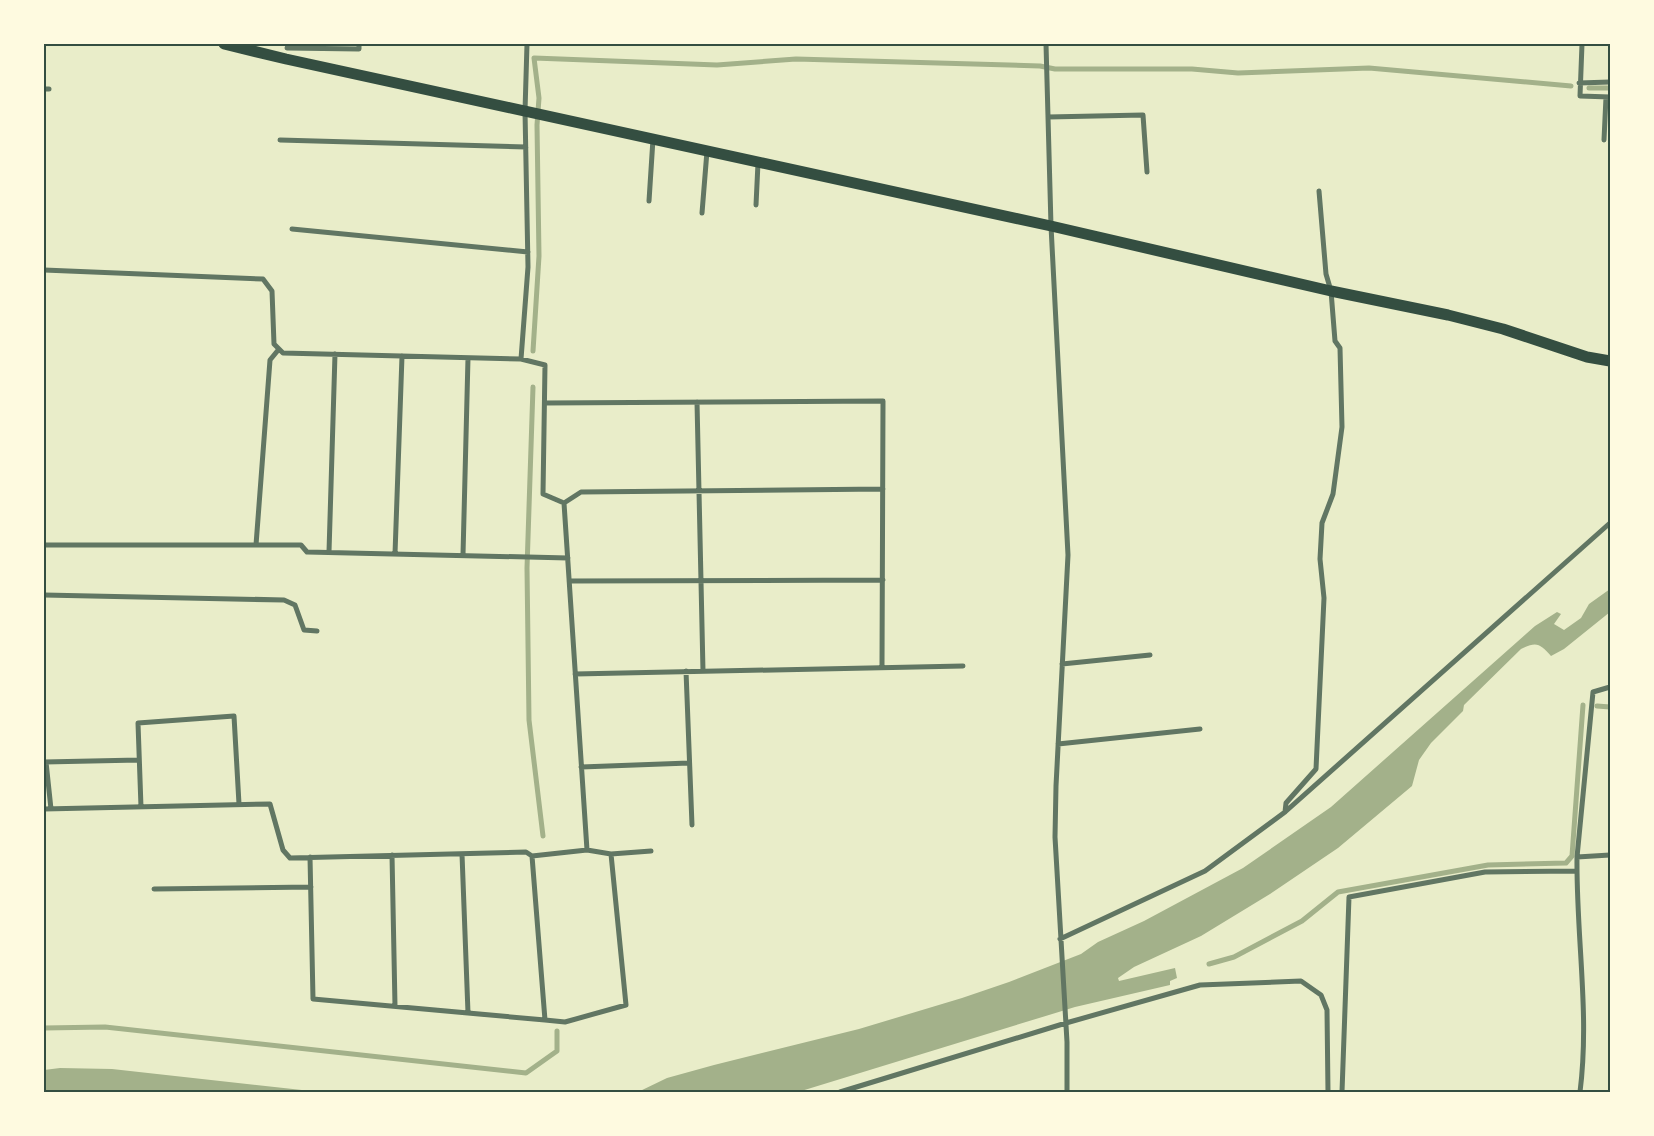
<svg xmlns="http://www.w3.org/2000/svg" width="1654" height="1136" font-family="Lato,sans-serif">
	<style>
		.water { fill: #a3b18a }
		.lines { fill: none; stroke-linecap: round; stroke-linejoin: round }
		.stream { stroke: #a3b18a; stroke-width: 5 }
		.minor { stroke: #617663; stroke-width: 5 }
		.primary { stroke: #344e41; stroke-width: 11 }
		.neatline { fill: none; stroke: #344e41; stroke-width: 2 }
	</style>
	<rect width="100%" height="100%" fill="#e9edc9"/>
	<path class="water" d="M1610,589V612L1564,649L1551,656C1540,644 1537,641 1521,649L1464,705L1463,711L1431,743L1419,760L1412,786L1338,848L1270,894L1201,936L1134,967L1118,978L1119,981L1175,968L1177,978L1170,981V985L1075,1007L798,1092H638L667,1078L714,1065L859,1029L962,998L1009,982L1081,954L1098,942L1144,921L1243,868L1331,807L1535,626L1557,612L1561,614L1554,624L1564,630L1581,618L1589,604Z
		M60,1068L112,1069L320,1092H44V1070Z"/>
	<g class="lines">
		<path class="stream" d="M1589,88H1610
			M533,351L539,256L537,125L539,98L534,58L717,65L796,59L1040,66L1055,69H1192L1238,73L1369,68L1571,86
			M533,387L527,568L529,720L543,836
			M1597,706L1610,707
			M1209,964L1234,957L1302,921L1338,892L1488,865L1566,863L1572,856L1583,705
			M44,1028L105,1027L526,1073L557,1051V1031"/>
		<path class="minor" d="M1046,44L1051,226L1068,555L1056,786L1055,837L1067,1042V1092
			M1582,44L1580,96L1610,97
			M287,48L359,49V44
			M1579,83L1610,82
			M44,89H49
			M1048,117L1143,115L1147,172
			M280,140L526,147
			M1604,140L1606,97
			M649,201L653,139
			M756,205L758,163
			M702,213L707,151
			M292,229L528,252
			M44,270L263,279L272,291L274,344L283,353L521,359L528,267L525,111L527,44
			M697,402L703,671
			M545,403L883,401L882,667
			M564,503L581,492L883,489
			M44,545H301L307,552L568,558
			M256,545L270,360L279,349
			M329,552L335,354
			M395,554L402,356
			M463,555L468,358
			M569,581L883,580
			M44,595L284,600L295,605L304,630L317,631
			M1062,664L1150,655
			M686,671L692,825
			M575,674L963,666
			M1058,744L1200,729
			M44,762L139,760
			M46,762L51,809
			M581,767L689,763
			M141,807L138,723L234,716L239,804
			M44,809L270,804L283,850L290,858L526,852L532,856
			M1285,812L1286,803L1316,769L1324,598L1320,559L1322,523L1333,494L1342,427L1340,348L1335,341L1331,291L1326,274L1319,191
			M587,850L611,854L651,851
			M462,854L468,1013
			M392,855L395,1006
			M310,857L313,999L545,1020L532,856L587,850L564,503L543,494L545,365L521,359
			M1577,857L1593,692L1610,687
			M154,889L311,887
			M1060,939L1205,871L1285,812L1610,523
			M545,1020L565,1022L626,1005L611,854
			M840,1092L1066,1023L1200,985L1301,981L1321,995L1327,1010L1328,1092
			M1342,1092L1349,897L1485,872L1577,871
			M1580,1092C1590,1014 1576,936 1577,857L1610,855"/>
		<path class="primary" d="M224,44L286,59L1051,226L1331,291L1448,315L1503,329L1587,357L1610,361"/>
	</g>
	<rect width="1654" height="1136" fill="none" stroke="#fefae0" stroke-width="90"/>
	<rect x="45" y="45" width="1564" height="1046" class="neatline"/>
</svg>
